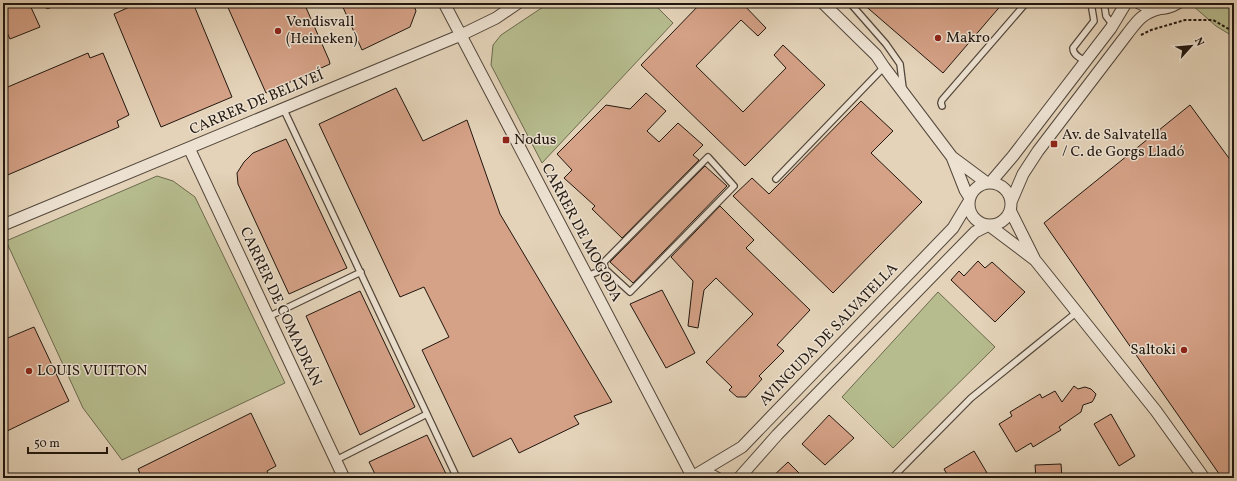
<svg xmlns="http://www.w3.org/2000/svg" width="1237" height="481" font-family="Vollkorn,serif">
	<style>
		.green { fill: #b6bc8e; stroke: #6c6a4e }
		.building { fill: #d5a187; stroke: #21170f }
		.lines { fill: none; stroke-linecap: round; stroke-linejoin: round }
		.service-casing { stroke: #52463a; stroke-width: 8 }
		.minor-casing { stroke: #52463a; stroke-width: 13 }
		.path { stroke: #21170f; stroke-width: 2; stroke-dasharray: 3 2; stroke-linecap: butt }
		.service { stroke: #ede2d2; stroke-width: 5.5 }
		.minor { stroke: #ede2d2; stroke-width: 11 }
		.poi-dot { fill: #8f2418; stroke: #ede2d2; stroke-width: 1.5 }
		.labels { text-anchor: middle; dominant-baseline: central; stroke-width: 3; stroke-linejoin: round; paint-order: stroke }
		.poi-label { font-size: 15px; fill: #21170f; stroke: #ede2d2; text-anchor: start }
		.street-label { font-size: 15px; fill: #21170f; stroke: #ede2d2 }
	</style>
	<rect width="100%" height="100%" fill="#e4d3b9"/>
	<filter id="stains"><feTurbulence type="fractalNoise" baseFrequency=".005" numOctaves="4"/><feColorMatrix values="0 0 0 0 .2 0 0 0 0 .09 0 0 0 0 .02 0 0 0 .5 -.17"/></filter>
	<radialGradient id="worn" r=".72"><stop offset=".6" stop-color="#630" stop-opacity="0"/><stop offset="1" stop-color="#630" stop-opacity=".3"/></radialGradient>
	<path class="green" d="M549,3H653L673,23L542,163L491,65L493,45L501,35Z
		M1198,3H1234V37L1216,26L1192,5Z
		M157,176L173,181L195,197L285,383L122,460L83,408L6,241Z
		M938,292L995,347L893,448L842,397Z"/>
	<path class="building" d="M3,3H29L40,27L10,39L3,24Z
		M138,3H193L232,97L161,127L114,14Z
		M226,3H304L329,60L330,64L266,93Z
		M348,3H413L416,11L410,27L362,50L342,5Z
		M701,3H742L766,28L758,36L741,20L696,66L743,112L786,68L774,55L783,45L825,85L745,166L641,65Z
		M862,3H1003L943,73Z
		M88,53L90,58L103,53L129,115L117,121L119,127L3,177V89Z
		M396,88L423,141L467,120L500,214L612,402L574,416L579,424L519,453L511,438L473,457L422,350L449,337L424,287L400,297L319,124Z
		M646,93L666,111L647,131L659,142L678,123L703,145L693,155L699,160L622,238L592,209L595,206L564,178L572,170L557,154L606,105L630,109Z
		M861,101L893,131L871,153L922,202L833,293L733,196L752,178L769,194Z
		M1190,105L1234,165V478H1222L1044,223Z
		M286,139L347,268L289,294L238,184L237,173L244,162L253,153Z
		M705,166L727,186L633,283L610,262Z
		M720,206L754,240L746,248L810,310L777,345L784,351L759,376L762,379L746,397H737L729,390L732,387L706,362L753,314L716,278L704,290L698,328L688,326L693,281L671,257Z
		M978,261L985,268L992,262L1025,292L995,322L951,280L959,271L964,276Z
		M662,290L695,353L666,368L630,304Z
		M360,291L415,407L360,435L306,316Z
		M34,327L69,401L3,433V340Z
		M1074,386L1078,389L1085,387L1091,389L1096,394L1094,399L1092,402L1083,405L1081,412L1059,427L1061,430L1033,447L1031,443L1016,452L999,424L1012,416L1010,412L1040,394L1042,398L1055,391L1062,402Z
		M251,413L276,466L267,471L270,478H142L138,469Z
		M1111,414L1135,456L1119,466L1094,424Z
		M829,415L854,438L825,465L802,444Z
		M427,435L448,478H377L369,462Z
		M974,451L990,478H949L944,469Z
		M788,462L804,478H771Z
		M1061,464L1062,478H1036L1035,465Z"/>
	<g class="lines">
		<g class="service-casing">
			<path id="service" d="M47,3L48,5L51,3
				M850,3L886,44L900,64L903,88
				M1104,3L1106,16L1113,25
				M1085,61C1080,58 1073,55 1073,48L1094,21L1091,3
				M942,106L941,103L942,100L1026,3
				M283,108L457,478
				M776,179L884,67
				M587,276L605,269L630,292L734,186L708,157L604,262L605,269
				M268,317L361,272
				M336,460L427,414
				M892,478L971,398L1077,312"/>
		</g>
		<g class="minor-casing">
			<path id="minor" d="M444,3L692,476
				M823,3L876,55L884,67L952,157L965,190L970,198
				M1139,3C1153,10 1164,11 1178,3
				M189,148L344,478
				M952,157L987,183
				M969 204a21 21 0 1 1 42 0a21 21 0 1 1-42 0Z
				M990,183L1013,156L1111,28L1126,3
				M1011,202L1023,174L1038,151L1128,33C1138,20 1143,13 1159,9
				M1010,210L1034,258
				M3,225L461,35L496,18L518,3
				M990,226L1035,260L1156,411L1204,478
				M697,474L742,447L953,228L968,203
				M697,474C706,472 710,474 717,478
				M739,478L777,435L975,232L987,226"/>
		</g>
		<path class="path" d="M1141,35L1151,30L1185,20H1213L1234,32"/>
		<use href="#service" class="service"/>
		<use href="#minor" class="minor"/>
	</g>
	<g class="poi-dot">
		<circle cx="278" cy="31" r="4"/>
		<circle cx="938" cy="38" r="4"/>
		<rect x="502" y="136" width="8" height="8" rx="2"/>
		<rect x="1050" y="140" width="8" height="8" rx="2"/>
		<circle cx="1184" cy="350" r="4"/>
		<circle cx="29" cy="371" r="4"/>
	</g>
	<g class="labels">
		<g class="poi-label">
			<text x="286" y="22">Vendisvall<tspan x="286" dy="17">(Heineken)</tspan></text>
			<text x="946" y="38">Makro</text>
			<text x="1062" y="135">Av. de Salvatella<tspan x="1062" dy="17">/ C. de Gorgs Lladó</tspan></text>
			<text x="514" y="140">Nodus</text>
			<text x="1176" y="350" text-anchor="end">Saltoki</text>
			<text x="37" y="371">LOUIS VUITTON</text>
		</g>
		<g class="street-label">
			<text transform="translate(257 103) rotate(-23)">CARRER DE BELLVEÍ</text>
			<text transform="translate(581 233) rotate(62)">CARRER DE MOGODA</text>
			<text transform="translate(280 307) rotate(65)">CARRER DE COMADRÁN</text>
			<text transform="translate(829 335) rotate(-46)">AVINGUDA DE SALVATELLA</text>
		</g>
	</g>
	<rect width="1237" height="481" fill="none" stroke="#e4d3b9" stroke-width="16"/>
	<rect x="4" y="4" width="1229" height="473" fill="none" stroke="#21170f" stroke-width="2"/>
	<rect x="8" y="8" width="1221" height="465" fill="none" stroke="#21170f"/>
	<g transform="translate(1191 46) rotate(63)" stroke="#ede2d2" stroke-width="3" paint-order="stroke">
	<path d="M0-3L7 15L0 10L-7 15Z" fill="#21170f"/>
	<text y="-6" font-size="11" font-weight="bold" text-anchor="middle" fill="#21170f">N</text>
	</g>
	<path d="M28 447v6h79v-6" fill="none" stroke="#21170f" stroke-width="2"/>
	<text x="34" y="447" font-size="12" fill="#21170f" stroke="#ede2d2" stroke-width="3" paint-order="stroke">50 m</text>
	<rect width="100%" height="100%" filter="url(#stains)"/>
	<rect width="100%" height="100%" fill="url(#worn)"/>
</svg>
